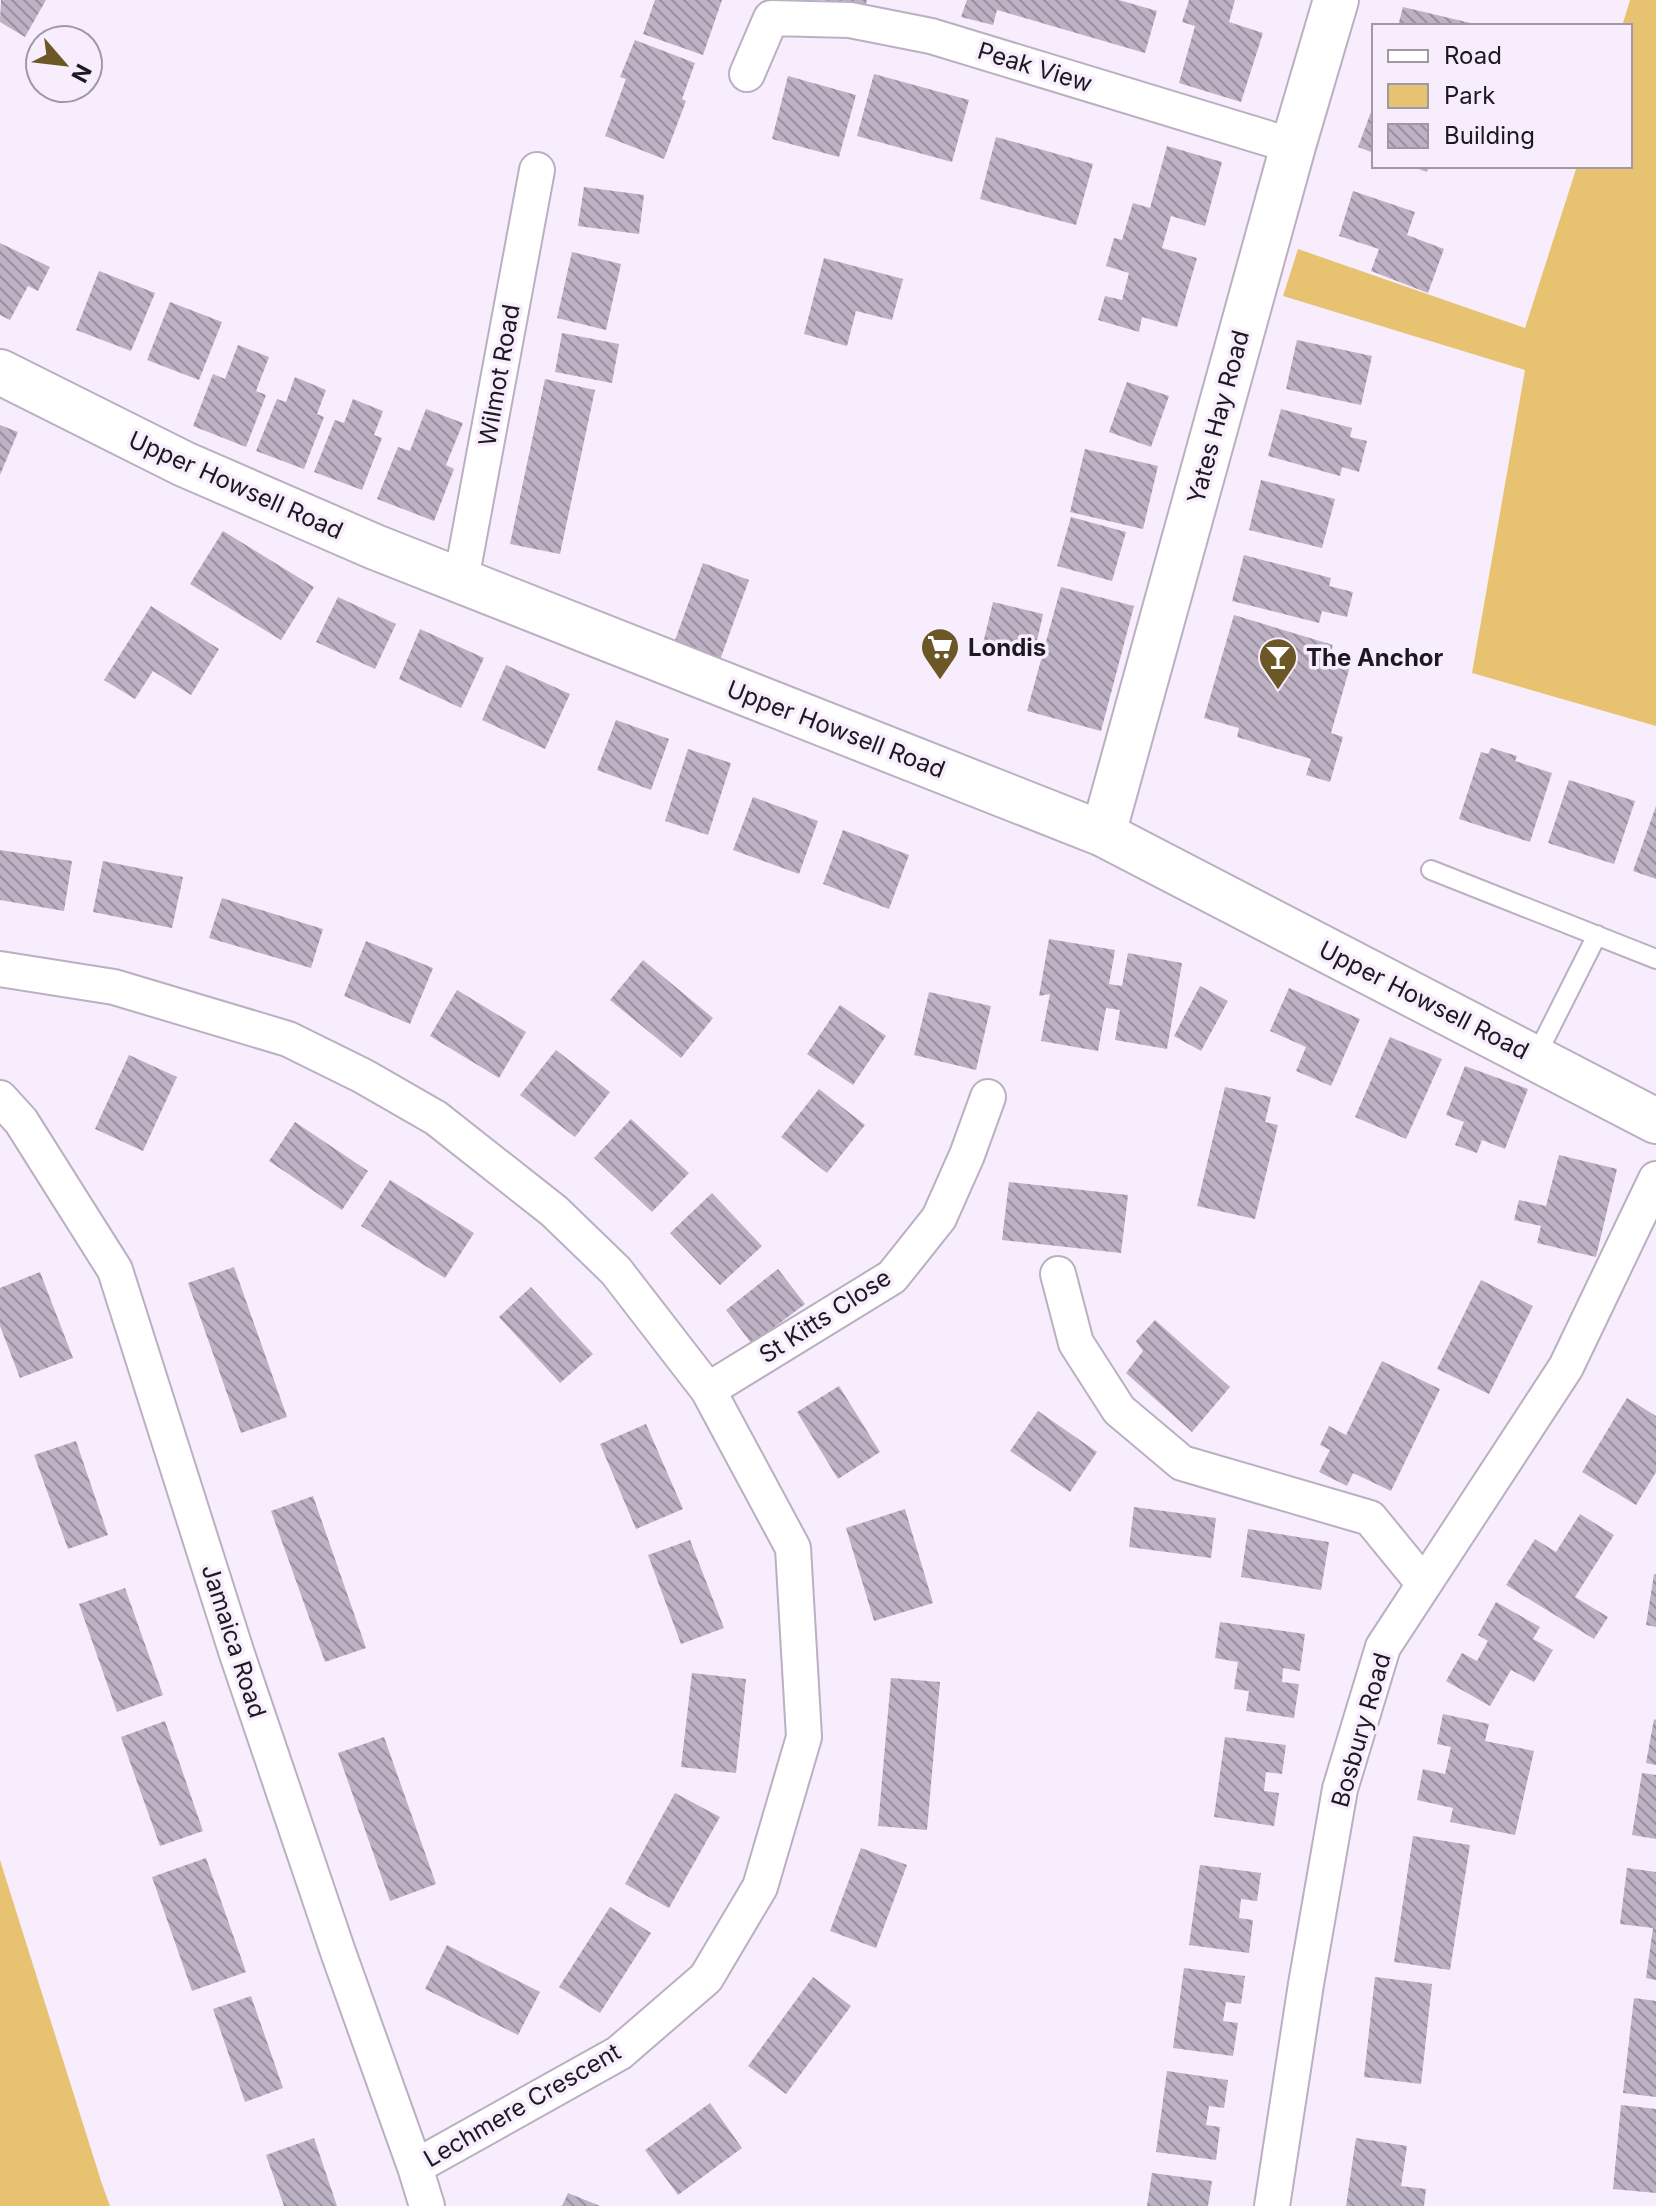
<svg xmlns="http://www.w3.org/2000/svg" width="1656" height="2206" font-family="Inter,sans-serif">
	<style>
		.green { fill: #e7c371 }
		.building { fill: url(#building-back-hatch) }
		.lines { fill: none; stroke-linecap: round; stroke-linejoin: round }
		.lane-casing { stroke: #bbafc2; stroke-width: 22 }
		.street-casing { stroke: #bbafc2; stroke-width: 38 }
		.secondary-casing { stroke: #bbafc2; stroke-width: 48 }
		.lane { stroke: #fff; stroke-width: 18 }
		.street { stroke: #fff; stroke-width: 34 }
		.secondary { stroke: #fff; stroke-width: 44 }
		.labels { text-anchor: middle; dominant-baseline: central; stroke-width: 7; stroke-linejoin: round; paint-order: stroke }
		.street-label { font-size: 24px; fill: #1d1920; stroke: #f7edfd }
		.poi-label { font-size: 24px; font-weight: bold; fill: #1d1920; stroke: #f7edfd; text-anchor: start }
	</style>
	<defs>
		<pattern id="building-back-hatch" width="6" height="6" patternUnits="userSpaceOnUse" patternTransform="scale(2)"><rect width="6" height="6" fill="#bdb1c4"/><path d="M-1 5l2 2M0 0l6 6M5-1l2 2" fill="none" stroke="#998f9f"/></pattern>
	</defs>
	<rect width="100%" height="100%" fill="#f7edfd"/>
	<path class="green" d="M1630,0H1656V726L1472,673L1525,370L1283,296L1298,249L1525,328L1577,166H1630V26H1622Z
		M0,1860L102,2184L110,2206H0Z"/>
	<path class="building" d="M1,0H46L25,37L0,22Z
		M655,0H722L703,55L643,34Z
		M825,0H867L864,11L824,3Z
		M967,0H1119L1157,11L1145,53L997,10L993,25L961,17Z
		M1189,0H1235L1229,22L1263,33L1241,102L1179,83L1195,26L1182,22Z
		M1403,7L1479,25V26H1398Z
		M635,40L695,63L682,99L686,101L664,159L605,136L626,79L620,77Z
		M874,74L969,100L952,162L857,136Z
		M788,76L856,95L839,157L772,139Z
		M1374,104V153L1358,147Z
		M996,137L1093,164L1076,225L980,199Z
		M1167,146L1222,162L1205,226L1171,216L1162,248L1197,258L1177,327L1142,317L1139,332L1098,320L1105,296L1122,300L1129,273L1106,266L1114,238L1122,240L1133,203L1150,208Z
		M1410,166H1429L1427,172Z
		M584,187L644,195L639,234L578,226Z
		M1353,191L1415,212L1407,235L1444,249L1428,293L1371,271L1379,249L1339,236Z
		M0,243L50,267L38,291L28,286L10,320L0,315Z
		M572,252L621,264L606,330L557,318Z
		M824,258L903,279L892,320L856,311L847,346L804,334Z
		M99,271L155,293L131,351L76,330Z
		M170,302L222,322L199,380L147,360Z
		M562,333L619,344L612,383L555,372Z
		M1297,340L1372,356L1361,405L1286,389Z
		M238,345L269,357L256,391L266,395L246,447L193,426L213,374L225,379Z
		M295,377L326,390L317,414L324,417L304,469L256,451L277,399L286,402Z
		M545,379L595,390L560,554L510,544Z
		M1127,382L1169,396L1151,447L1109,432Z
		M353,399L383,411L374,435L382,438L362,490L314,472L335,420L344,423Z
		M426,409L463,423L446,465L454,469L434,521L377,499L398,447L410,451Z
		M1281,409L1352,428L1350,437L1367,441L1359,472L1342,467L1340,476L1268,456Z
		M0,425L18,432L0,475Z
		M1085,449L1158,466L1143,529L1070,512Z
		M1261,480L1335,499L1322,548L1249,530Z
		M1071,517L1126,532L1112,581L1057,566Z
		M223,531L314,587L281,640L190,584Z
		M1244,555L1331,578L1329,586L1353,592L1347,617L1322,611L1319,623L1232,601Z
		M703,563L749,580L720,660L674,643Z
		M1061,587L1134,606L1101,731L1027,711Z
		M338,597L396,624L375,669L316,642Z
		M993,602L1043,614L1033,659L982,648Z
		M151,606L219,649L191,695L153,671L135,699L104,680Z
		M1234,615L1333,645L1329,657L1351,663L1331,733L1343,737L1330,782L1306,775L1311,759L1237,737L1239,728L1204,718Z
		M420,629L484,658L461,708L399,679Z
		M506,665L570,694L545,749L482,720Z
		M616,720L669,739L651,790L597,770Z
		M1491,748L1517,756L1515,761L1552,773L1530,842L1459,819L1481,752L1488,754Z
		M688,749L731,763L708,835L665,821Z
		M1569,780L1635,801L1614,864L1548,843Z
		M753,797L818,821L799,874L733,850Z
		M1656,806V879L1633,871Z
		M843,830L909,855L889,909L823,884Z
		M0,850L72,861L64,911L0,900Z
		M103,861L183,877L172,928L93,912Z
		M222,898L323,929L311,968L209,938Z
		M1049,939L1115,950L1109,984L1122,986L1128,953L1182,963L1167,1049L1115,1040L1120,1010L1106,1008L1098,1051L1041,1041L1050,994L1039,996Z
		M366,941L433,968L410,1024L344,996Z
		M643,960L713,1018L681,1058L610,1000Z
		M1200,986L1228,1001L1201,1051L1174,1036Z
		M1289,988L1360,1019L1331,1086L1296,1071L1306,1047L1270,1031Z
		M457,990L526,1032L499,1078L430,1036Z
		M929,992L991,1006L976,1070L914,1055Z
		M840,1005L886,1036L853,1085L807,1054Z
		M1390,1037L1442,1059L1406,1139L1355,1117Z
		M556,1050L610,1092L575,1137L520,1095Z
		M129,1055L177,1077L143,1151L95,1129Z
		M1465,1066L1528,1089L1505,1149L1482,1140L1477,1153L1455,1145L1464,1122L1446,1115Z
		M1225,1087L1271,1097L1265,1122L1278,1125L1255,1219L1197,1206Z
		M819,1089L865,1125L827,1173L781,1137Z
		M631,1119L689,1173L652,1212L594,1158Z
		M295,1122L368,1171L342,1210L269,1161Z
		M1559,1155L1617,1169L1596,1257L1537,1243L1541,1226L1514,1220L1519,1200L1546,1206Z
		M390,1180L474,1233L445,1278L361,1226Z
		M1009,1182L1128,1195L1121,1253L1002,1240Z
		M712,1193L762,1246L720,1285L670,1233Z
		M234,1267L287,1417L241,1433L188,1283Z
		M778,1269L805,1304L752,1344L726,1310Z
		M40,1272L73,1358L20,1378L0,1326V1288Z
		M1481,1280L1533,1306L1489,1394L1437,1369Z
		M531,1287L593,1354L560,1383L499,1317Z
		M1155,1320L1230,1387L1192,1432L1126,1373L1143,1351L1136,1341Z
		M1382,1361L1440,1389L1391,1491L1353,1473L1347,1486L1319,1472L1330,1450L1320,1445L1329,1426L1346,1435Z
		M839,1386L880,1452L838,1479L797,1412Z
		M1627,1398L1656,1416V1472L1636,1505L1582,1472Z
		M1038,1411L1097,1452L1070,1492L1010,1451Z
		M646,1424L683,1509L636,1529L600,1444Z
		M76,1441L108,1535L68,1549L34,1455Z
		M313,1496L366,1648L325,1662L271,1511Z
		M1134,1507L1216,1518L1211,1558L1129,1547Z
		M905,1509L933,1603L874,1621L846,1528Z
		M1580,1514L1614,1535L1575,1597L1608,1617L1594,1639L1506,1585L1535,1539L1556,1552Z
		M1248,1529L1329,1542L1321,1590L1241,1577Z
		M690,1540L724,1628L681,1644L648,1555Z
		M1654,1574H1656V1627L1646,1625Z
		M125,1588L163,1695L117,1712L79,1604Z
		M1496,1602L1540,1627L1533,1639L1553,1650L1534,1682L1511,1670L1490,1706L1446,1681L1462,1653L1477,1661L1488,1641L1478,1635Z
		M1220,1622L1305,1634L1300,1671L1283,1668L1282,1682L1299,1684L1294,1718L1246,1711L1249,1691L1234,1689L1238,1662L1215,1658Z
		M692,1673L746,1679L736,1773L681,1767Z
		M891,1678L940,1682L927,1830L878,1826Z
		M1443,1714L1489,1724L1485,1741L1534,1751L1515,1835L1450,1822L1453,1808L1417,1800L1423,1769L1445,1774L1451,1747L1437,1744Z
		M1654,1719L1656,1720V1765L1646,1763Z
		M165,1721L203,1831L160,1846L121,1737Z
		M384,1737L436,1884L390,1901L338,1753Z
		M1225,1737L1286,1745L1282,1774L1266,1772L1264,1791L1279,1793L1274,1826L1214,1817Z
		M1642,1773L1656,1775V1839L1632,1835Z
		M675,1793L720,1817L669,1908L625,1884Z
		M1413,1836L1470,1845L1450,1970L1394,1962Z
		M861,1848L907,1865L876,1948L830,1931Z
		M206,1858L246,1972L192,1991L152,1877Z
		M1200,1865L1261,1873L1257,1901L1241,1899L1239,1918L1253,1920L1249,1953L1189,1945Z
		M1627,1868L1656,1872V1980L1646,1978L1653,1928L1620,1924Z
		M610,1907L651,1933L600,2013L559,1987Z
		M447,1945L540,1992L518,2035L425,1989Z
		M1184,1968L1245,1976L1241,2004L1226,2002L1223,2021L1238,2023L1233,2056L1173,2048Z
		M813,1977L851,2006L786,2094L748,2066Z
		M1375,1977L1432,1984L1421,2084L1364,2077Z
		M251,1996L283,2088L245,2102L213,2009Z
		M1634,1998L1656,2001V2097L1623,2093Z
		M1167,2071L1228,2080L1224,2108L1209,2106L1206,2125L1220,2127L1216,2160L1156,2152Z
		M710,2103L742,2148L678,2195L645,2150Z
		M1621,2105L1656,2109V2193L1613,2189Z
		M314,2138L337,2206H284L266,2155Z
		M1356,2138L1407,2146L1401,2186L1426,2189L1424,2206H1346Z
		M1152,2173L1212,2181L1208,2206H1147Z
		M568,2193L600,2206H562Z"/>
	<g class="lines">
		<g class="lane-casing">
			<path id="lane" d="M1431,870L1656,959
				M1535,1058L1597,935"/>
		</g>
		<g class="street-casing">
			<path id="street" d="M747,74L771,18L850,20L931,36L1293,146
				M461,580L537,170
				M0,969L114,987L288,1039L363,1076L436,1118L554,1211L616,1271L708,1390L793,1548L804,1737L760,1887L706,1978L619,2053L415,2167
				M0,1098L21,1121L115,1270L237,1654L338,1952L415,2167L427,2206
				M1058,1274L1076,1343L1119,1410L1182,1463L1370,1518L1424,1584
				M708,1390L892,1277L939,1218L967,1155L988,1097
				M1272,2206L1306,1984L1340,1789L1383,1647L1566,1367L1656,1179"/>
		</g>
		<g class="secondary-casing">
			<path id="secondary" d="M0,372L184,464L375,547L1103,834L1656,1121
				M1103,834L1293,146L1336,0"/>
		</g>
		<use href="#lane" class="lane"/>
		<use href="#street" class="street"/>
		<use href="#secondary" class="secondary"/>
	</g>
	<defs>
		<g id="supermarket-pin" transform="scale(2)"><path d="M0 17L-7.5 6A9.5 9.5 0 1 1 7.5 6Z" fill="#6c5827" stroke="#f7edfd"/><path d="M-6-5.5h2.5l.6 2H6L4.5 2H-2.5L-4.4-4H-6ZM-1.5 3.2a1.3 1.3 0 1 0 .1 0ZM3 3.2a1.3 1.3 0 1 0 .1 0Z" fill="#fff"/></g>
		<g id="bar-pin" transform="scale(2)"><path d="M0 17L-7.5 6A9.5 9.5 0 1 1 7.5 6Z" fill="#6c5827" stroke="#f7edfd"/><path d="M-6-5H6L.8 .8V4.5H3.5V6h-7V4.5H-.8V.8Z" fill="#fff"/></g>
	</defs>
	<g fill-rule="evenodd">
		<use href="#supermarket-pin" x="940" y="647"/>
		<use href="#bar-pin" x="1278" y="657"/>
	</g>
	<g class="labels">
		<g class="street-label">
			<text transform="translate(1035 67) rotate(17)">Peak View</text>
			<text transform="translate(499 375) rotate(-80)">Wilmot Road</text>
			<text transform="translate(1218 417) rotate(-75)">Yates Hay Road</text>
			<text transform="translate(236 485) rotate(24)">Upper Howsell Road</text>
			<text transform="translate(836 729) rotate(21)">Upper Howsell Road</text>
			<text transform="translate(1424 1000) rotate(27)">Upper Howsell Road</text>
			<text transform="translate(825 1316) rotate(-33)">St Kitts Close</text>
			<text transform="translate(234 1641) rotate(72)">Jamaica Road</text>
			<text transform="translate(1361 1730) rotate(-74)">Bosbury Road</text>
			<text transform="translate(522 2105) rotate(-30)">Lechmere Crescent</text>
		</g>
		<g class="poi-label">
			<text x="968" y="647">Londis</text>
			<text x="1306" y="657">The Anchor</text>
		</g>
	</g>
	<rect x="1372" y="24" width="260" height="144" fill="#f7edfd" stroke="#a098a5" stroke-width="2"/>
	<rect x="1388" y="50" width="40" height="12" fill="#ffffff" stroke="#a098a5" stroke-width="2"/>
	<text x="1444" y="64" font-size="24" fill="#1d1920">Road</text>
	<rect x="1388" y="84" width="40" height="24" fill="#e7c371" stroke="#a098a5" stroke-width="2"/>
	<text x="1444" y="104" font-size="24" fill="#1d1920">Park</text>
	<rect x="1388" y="124" width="40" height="24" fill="url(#building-back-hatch)" stroke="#a098a5" stroke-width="2"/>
	<text x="1444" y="144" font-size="24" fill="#1d1920">Building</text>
	<g transform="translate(64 64) rotate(118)"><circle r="38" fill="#f7edfd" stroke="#a098a5" stroke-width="2"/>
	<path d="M0-6L14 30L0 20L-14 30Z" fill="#6c5827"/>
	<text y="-12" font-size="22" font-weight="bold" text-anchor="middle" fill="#1d1920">N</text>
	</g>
</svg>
